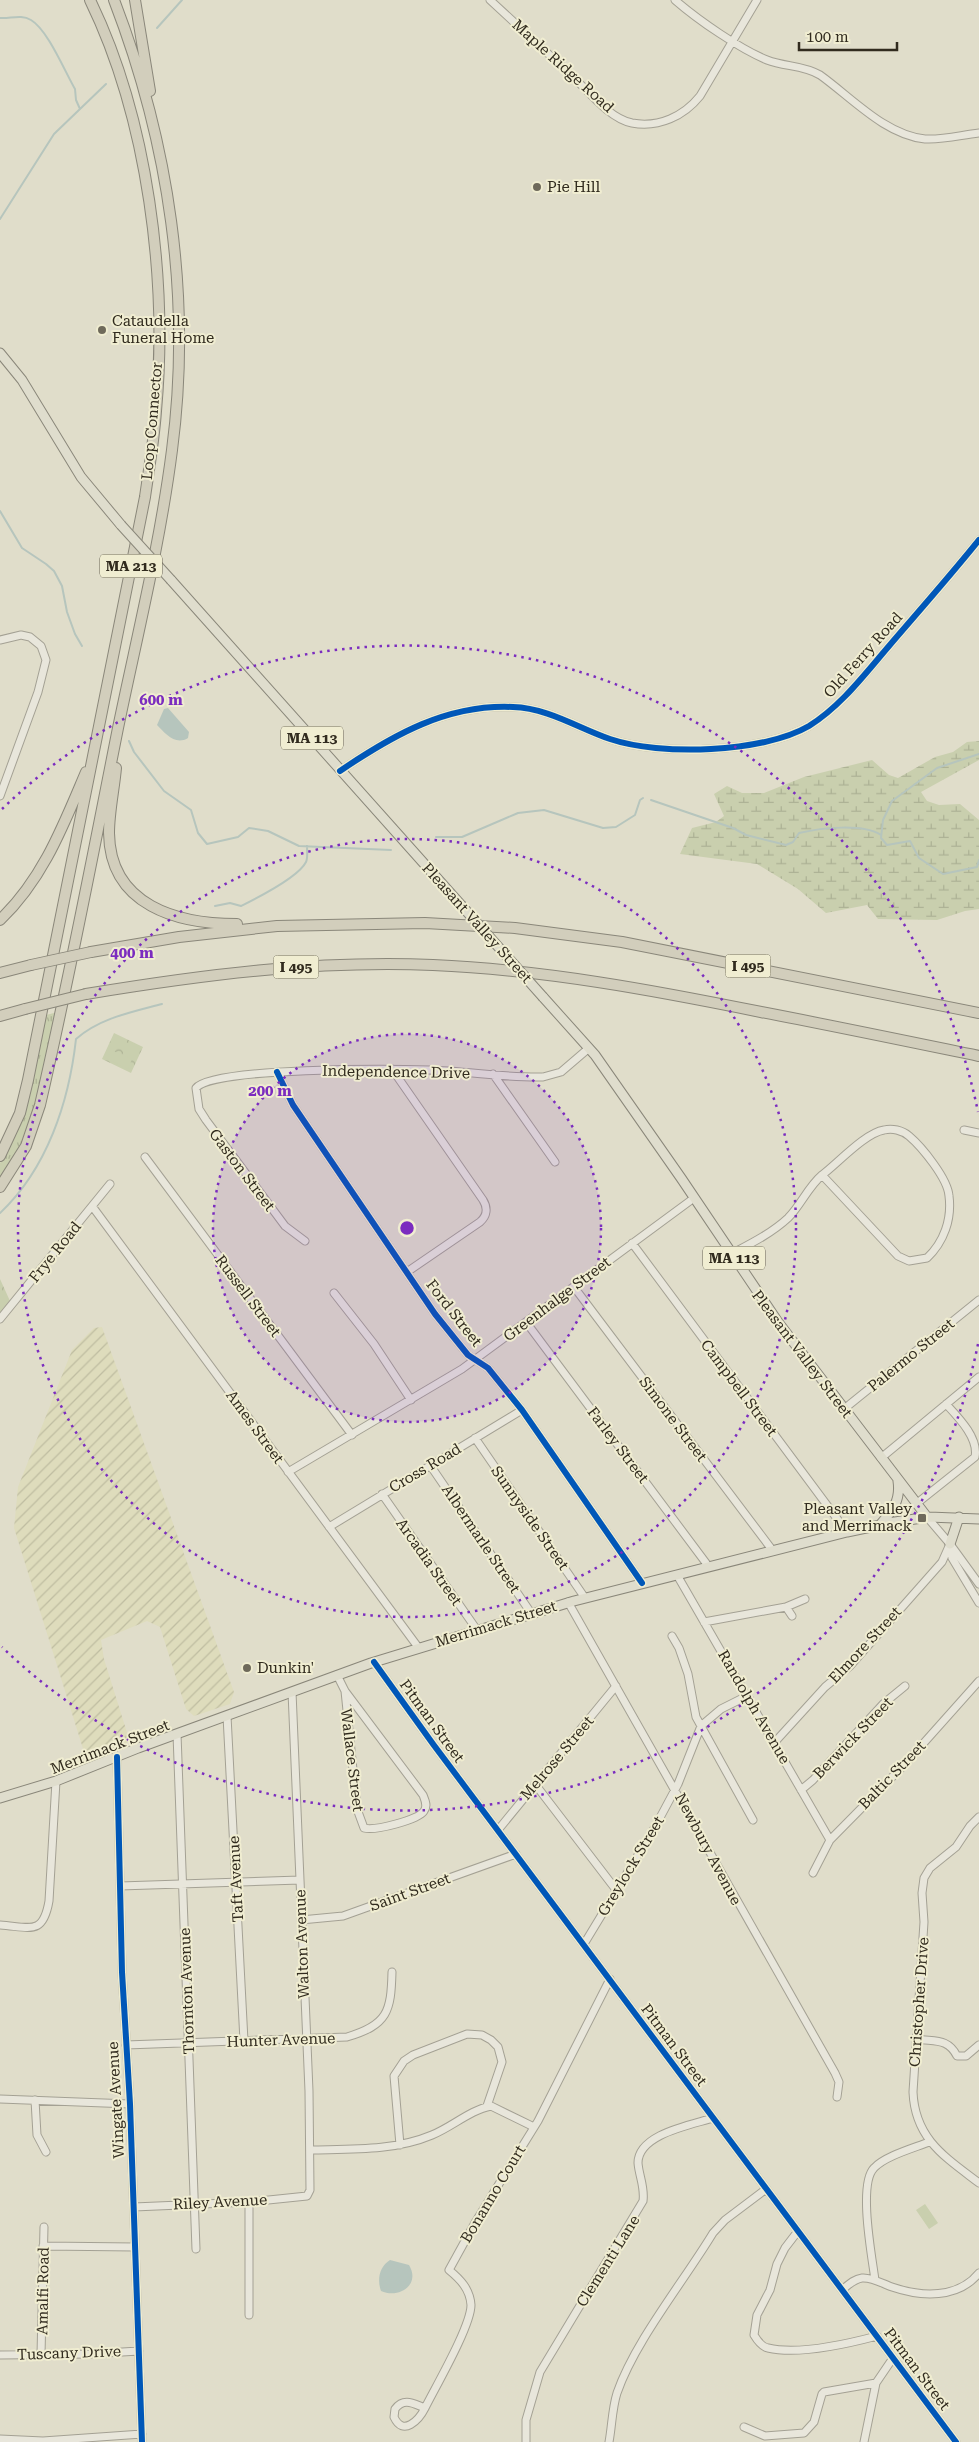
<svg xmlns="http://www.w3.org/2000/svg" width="979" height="2442" font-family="'Roboto Serif',serif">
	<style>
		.farmland { fill: url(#farmland-furrows) }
		.grass { fill: url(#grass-tufts) }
		.forest { fill: url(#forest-crowns) }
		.wetland { fill: url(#wetland-marsh) }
		.garden { fill: #c9cfae }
		.water { fill: #b6c5bd }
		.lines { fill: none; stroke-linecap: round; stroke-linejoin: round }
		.stream { stroke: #b6c5bd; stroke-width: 2 }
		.minor-casing { stroke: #a4a194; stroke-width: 9 }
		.major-casing { stroke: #8a877a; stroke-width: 11 }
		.highway-casing { stroke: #8a877a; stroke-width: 12 }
		.minor { stroke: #e8e6db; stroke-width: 7 }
		.major { stroke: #dfddcd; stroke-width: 9 }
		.highway { stroke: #d2cebc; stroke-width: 10 }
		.major-bridge-casing { stroke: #8a877a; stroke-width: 11; stroke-linecap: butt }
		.highway-bridge-casing { stroke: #8a877a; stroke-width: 12; stroke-linecap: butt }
		.major-bridge { stroke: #dfddcd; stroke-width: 9 }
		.highway-bridge { stroke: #d2cebc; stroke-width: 10 }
		.cycleway-casing { stroke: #f0edd1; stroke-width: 9 }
		.cycleway { stroke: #0057b8; stroke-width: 6 }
		.ring { fill: none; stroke: #7b2cbf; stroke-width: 2.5; stroke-dasharray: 2.5 5 }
		.poi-dot { fill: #6e695a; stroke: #f0edd1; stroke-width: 2 }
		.labels { text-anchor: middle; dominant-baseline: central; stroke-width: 4; stroke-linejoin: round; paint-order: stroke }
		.shield { fill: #f0edd1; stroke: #6a6554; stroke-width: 1 }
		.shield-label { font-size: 14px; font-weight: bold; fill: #312b1e }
		.street-label { font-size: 15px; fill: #312b1e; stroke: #f0edd1 }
		.poi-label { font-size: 15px; fill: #312b1e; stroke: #f0edd1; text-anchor: start }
		.centre { fill: #7b2cbf; stroke: #f0edd1; stroke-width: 2.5 }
		.ring-label { font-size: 15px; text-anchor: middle; font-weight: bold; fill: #7b2cbf; stroke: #f0edd1; stroke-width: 4; stroke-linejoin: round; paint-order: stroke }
	</style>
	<defs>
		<pattern id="farmland-furrows" width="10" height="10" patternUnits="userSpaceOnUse" patternTransform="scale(1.25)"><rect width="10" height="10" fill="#dedcbc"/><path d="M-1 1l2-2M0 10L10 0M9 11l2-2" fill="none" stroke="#bfbda1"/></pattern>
		<pattern id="grass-tufts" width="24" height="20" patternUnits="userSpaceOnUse" patternTransform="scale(1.25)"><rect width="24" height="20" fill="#c9cfae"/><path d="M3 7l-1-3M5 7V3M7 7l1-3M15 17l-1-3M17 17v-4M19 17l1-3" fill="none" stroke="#adb295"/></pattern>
		<pattern id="forest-crowns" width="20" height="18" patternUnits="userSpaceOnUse" patternTransform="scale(1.25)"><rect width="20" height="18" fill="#c9cfae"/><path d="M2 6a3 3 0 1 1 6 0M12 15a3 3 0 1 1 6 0" fill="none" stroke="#adb295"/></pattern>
		<pattern id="wetland-marsh" width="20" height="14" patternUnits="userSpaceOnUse" patternTransform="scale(1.25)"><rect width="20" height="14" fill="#c9cfae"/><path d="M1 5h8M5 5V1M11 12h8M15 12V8" fill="none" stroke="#adb295"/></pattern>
	</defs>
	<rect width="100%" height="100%" fill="#e0ddca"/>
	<path class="farmland" d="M102,1327L234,1692L230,1704L194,1716L186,1709L160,1627L147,1621L101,1640L104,1659L129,1739L125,1746L85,1755L14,1528L18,1487L72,1350L94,1328Z"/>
	<path class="grass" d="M58,1012L27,1140L0,1183V1163L12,1143L30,1096L46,1015Z"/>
	<path class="forest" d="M114,1033L143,1047L131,1073L102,1059Z
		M0,1279L10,1301L0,1315Z"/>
	<path class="wetland" d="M979,741V760L921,792L927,801L939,805L960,804L979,820V909L965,911L937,920L878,919L867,905L826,913L798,889L757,864L680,854L692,828L716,822L724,816L714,794L727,786L742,793H764L804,777L872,760L889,775L898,778L935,757L953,752L967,742Z"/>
	<path class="garden" d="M111,1050L132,1059L128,1069L107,1059Z
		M925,2204L938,2223L929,2229L916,2210Z"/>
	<path class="water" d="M168,708L189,732L188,738C175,746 165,733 157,725L164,709Z
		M390,2260L409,2265C421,2285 399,2299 381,2291C377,2280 379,2267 390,2260Z"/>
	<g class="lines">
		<path class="stream" d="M0,18C10,19 21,14 31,20C48,30 65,72 75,89L76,100L80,109
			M157,28L182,0
			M0,219L54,134L106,84
			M0,511L22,548L46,564L54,571L62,586L67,612L75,634L82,646
			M129,741L134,752L164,791L191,810L198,833L207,844L238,837L249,828L268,831L299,846L391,850
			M979,754L937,768L892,801L883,820L881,838L887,845L910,841L919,858L943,874L977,867L979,860
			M651,800L733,828L746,835L786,845L793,842L799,833C821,828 862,823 881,835
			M436,837H462L518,813L544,810L603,828L616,827L635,815L640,800L643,798
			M215,906L230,903L241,906C257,898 298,878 306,862C308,858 307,851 307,846
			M0,1213C47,1169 69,1102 76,1039C100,1018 132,1012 162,1004"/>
		<g class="minor-casing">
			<path id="minor" d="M490,0C516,24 543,49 569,73C587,89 608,118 632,123C659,128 684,116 700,96L757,0
				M675,0C698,20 740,49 767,60C785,67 803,65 820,75C851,97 885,135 925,139C944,140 961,135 979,133
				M0,640L21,635L30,637L41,646L46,660L38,692L0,796
				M340,771C393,735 447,704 513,707C548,708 578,728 610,739C660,756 763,753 809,726C841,706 864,675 889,646C919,611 950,576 979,540
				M392,1069L483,1200C488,1208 487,1216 480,1222L407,1272
				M277,1072L293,1105L435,1314L468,1355L488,1368L522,1410L642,1583
				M493,1074L555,1162
				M964,1130L979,1133
				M145,1157L352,1435
				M92,1206L418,1647
				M305,1241L285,1226L206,1120L199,1109L196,1088C212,1067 395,1069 429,1070C467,1071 505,1078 543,1077L561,1072L589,1048
				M632,1243L847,1532
				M731,1254C750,1244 772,1233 788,1218C801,1205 808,1187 822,1175L898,1256L909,1261L927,1258C944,1242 952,1219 949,1196C948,1179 922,1147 909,1136C902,1130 892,1128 884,1130C865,1133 838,1163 822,1175
				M574,1287L773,1551
				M334,1293L374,1344L411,1400
				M0,1319L110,1184
				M526,1322L709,1567
				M844,1409L979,1300
				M475,1438L585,1598
				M881,1458L979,1377
				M430,1465L531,1613
				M288,1472L462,1369L694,1198
				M382,1494L477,1630
				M916,1504L975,1457C979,1438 958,1417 946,1404
				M927,1517L950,1544L979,1584
				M329,1527L522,1410
				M950,1547L952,1558L979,1603
				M677,1575L830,1840
				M568,1602L835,2073L839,2082L837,2097
				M786,1607L792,1616
				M704,1622L786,1607L805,1599
				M672,1636L679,1648L688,1674L696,1717L753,1820
				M374,1662L433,1744L956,2442
				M337,1675L345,1691L423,1795C425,1800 428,1806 424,1811C418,1820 375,1831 364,1828L357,1809L345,1691
				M227,1716L244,2041
				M177,1734L196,2249
				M774,1743L825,1687L850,1666L942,1562L950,1544
				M117,1757L122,1972L130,2104L142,2442
				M535,1784L617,1891
				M801,1790L813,1780L883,1704L905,1686
				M979,1817L970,1826L956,1847L930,1868L924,1878L922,1893L924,1922L913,2092C915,2139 945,2157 979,2183
				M498,1830L616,1686
				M813,1873L830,1840L905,1764L979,1681
				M120,1886L300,1880
				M301,1920L343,1916L516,1854
				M0,1925C30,1927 43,1936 49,1901L56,1781
				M584,1944L655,1827L678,1784L701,1726L721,1709L747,1696
				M917,2039C935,2042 948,2038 957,2056H966L979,2045
				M126,2045L347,2037C388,2025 391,2011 392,1972
				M0,2099L130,2104
				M35,2100L37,2135L46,2152
				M400,2145L394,2076L404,2061L413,2055L467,2034L482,2035L491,2040L498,2047L502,2062L487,2106
				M311,2150C352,2149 394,2151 432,2135C452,2127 470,2110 491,2106L534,2127
				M249,2202V2315
				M134,2207L249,2202L307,2196L310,2190L309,2091L292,1692
				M798,2231L785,2248L777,2264L770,2290L757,2315L754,2335C757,2340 762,2347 768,2348C798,2355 847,2344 877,2336
				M43,2246L135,2247
				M875,2280C872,2257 858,2184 874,2168C885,2156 914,2148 929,2142
				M842,2290C848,2285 854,2279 862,2278C872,2277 883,2284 892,2287C921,2297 958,2299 979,2273
				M0,2355L89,2354L139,2351
				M41,2355L44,2227
				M425,2408C414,2404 404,2397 395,2409L394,2417C403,2437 419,2420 425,2408C436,2386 471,2326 471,2305C470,2289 460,2279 449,2270L476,2221L538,2121L610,1979
				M744,2427L765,2436L804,2433L814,2422L822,2394L824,2392L876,2383
				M0,2439L43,2441L142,2434
				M526,2442V2420L540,2372L643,2201C645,2187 639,2176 638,2163C638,2134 691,2125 713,2118
				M609,2442C612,2426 612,2409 617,2393C635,2341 684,2281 713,2233L725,2220L766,2189
				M864,2442L876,2383L893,2358"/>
		</g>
		<g class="major-casing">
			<path id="major" d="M0,353L22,380L81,477L121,525
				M171,580L461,905
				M543,997L595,1055L681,1178L778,1322L927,1517
				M880,1525C892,1511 901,1501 898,1481
				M950,1544L959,1517
				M0,1798L56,1781L138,1748L371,1663L574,1601L847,1532L895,1522L929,1517L979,1519"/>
		</g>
		<g class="highway-casing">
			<path id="highway" d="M135,0L150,91
				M116,768C114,790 109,812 109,833C110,906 178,924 237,924
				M0,920C43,879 63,826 86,772
				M91,952L179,937L277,926L425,923L515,928L622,942L979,1013
				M0,973L31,965
				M86,994C201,975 316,960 433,965C545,970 652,990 761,1012C834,1026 906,1041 979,1056
				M0,1016L25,1009
				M0,1156L20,1113L28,1080L145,497C149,469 154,440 156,411C168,280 148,119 90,0
				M0,1187L26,1146L40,1105C69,980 93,854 118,728C137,636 160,544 172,450C192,298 169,143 114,0"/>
		</g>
		<use href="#minor" class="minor"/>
		<use href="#major" class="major"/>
		<use href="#highway" class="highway"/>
		<g class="major-bridge-casing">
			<path id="major-bridge" d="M121,525L171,580
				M461,905L543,997"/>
		</g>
		<g class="highway-bridge-casing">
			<path id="highway-bridge" d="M31,965L91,952
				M25,1009L86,994"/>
		</g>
		<use href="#major-bridge" class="major-bridge"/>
		<use href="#highway-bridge" class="highway-bridge"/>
		<g class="cycleway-casing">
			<path id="cycleway" d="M340,771C393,735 447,704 513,707C548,708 578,728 610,739C660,756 763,753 809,726C841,706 864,675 889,646C919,611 950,576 979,540
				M277,1072L293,1105L435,1314L468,1355L488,1368L522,1410L642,1583
				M374,1662L433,1744L956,2442
				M117,1757L122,1972L130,2104L142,2442"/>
		</g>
		<use href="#cycleway" class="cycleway"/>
	</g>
	<circle cx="407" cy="1228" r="194" fill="#7b2cbf" fill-opacity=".12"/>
	<g class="ring">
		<circle cx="407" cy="1228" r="194"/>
		<circle cx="407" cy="1228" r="389"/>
		<path d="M978 1344A583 583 0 0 1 2 1647M2 809A583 583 0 0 1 978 1112"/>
	</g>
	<g class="poi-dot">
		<circle cx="537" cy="187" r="5"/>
		<circle cx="102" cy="330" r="5"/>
		<rect x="917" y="1513" width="10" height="10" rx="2.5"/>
		<circle cx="247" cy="1668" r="5"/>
	</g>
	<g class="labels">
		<g class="shield">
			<rect x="100" y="554.5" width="62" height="23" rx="4"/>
			<rect x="281" y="726.5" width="62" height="23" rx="4"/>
			<rect x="725.5" y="954.5" width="45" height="23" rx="4"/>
			<rect x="273.5" y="955.5" width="45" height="23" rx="4"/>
			<rect x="703" y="1246.5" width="62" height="23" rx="4"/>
		</g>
		<g class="shield-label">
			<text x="131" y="566">MA 213</text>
			<text x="312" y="738">MA 113</text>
			<text x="748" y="966">I 495</text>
			<text x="296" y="967">I 495</text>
			<text x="734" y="1258">MA 113</text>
		</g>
		<g class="street-label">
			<text transform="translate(563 66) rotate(42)">Maple Ridge Road</text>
			<text transform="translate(152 421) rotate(-85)">Loop Connector</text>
			<text transform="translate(863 655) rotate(-48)">Old Ferry Road</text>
			<text transform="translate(477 923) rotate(48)">Pleasant Valley Street</text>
			<text transform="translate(396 1072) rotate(1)">Independence Drive</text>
			<text transform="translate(242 1170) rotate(53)">Gaston Street</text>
			<text transform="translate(55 1252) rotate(-51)">Frye Road</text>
			<text transform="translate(248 1296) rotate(53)">Russell Street</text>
			<text transform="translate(557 1299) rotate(-37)">Greenhalge Street</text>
			<text transform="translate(454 1313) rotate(52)">Ford Street</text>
			<text transform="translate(802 1354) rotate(53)">Pleasant Valley Street</text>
			<text transform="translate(911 1355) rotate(-39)">Palermo Street</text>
			<text transform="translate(739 1388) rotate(53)">Campbell Street</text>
			<text transform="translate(673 1419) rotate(53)">Simone Street</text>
			<text transform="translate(255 1427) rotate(54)">Ames Street</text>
			<text transform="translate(618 1445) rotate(53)">Farley Street</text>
			<text transform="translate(425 1468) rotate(-31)">Cross Road</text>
			<text transform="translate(530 1518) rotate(55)">Sunnyside Street</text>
			<text transform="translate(481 1539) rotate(56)">Albermarle Street</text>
			<text transform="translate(429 1562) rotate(55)">Arcadia Street</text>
			<text transform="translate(496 1624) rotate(-17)">Merrimack Street</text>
			<text transform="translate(865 1645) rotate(-47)">Elmore Street</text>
			<text transform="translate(754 1707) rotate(60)">Randolph Avenue</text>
			<text transform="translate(432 1721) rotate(54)">Pitman Street</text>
			<text transform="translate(853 1738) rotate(-46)">Berwick Street</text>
			<text transform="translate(110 1747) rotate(-21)">Merrimack Street</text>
			<text transform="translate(557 1758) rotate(-50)">Melrose Street</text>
			<text transform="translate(352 1760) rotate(83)">Wallace Street</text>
			<text transform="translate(892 1775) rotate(-46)">Baltic Street</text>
			<text transform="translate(708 1849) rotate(62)">Newbury Avenue</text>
			<text transform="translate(631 1866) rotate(-59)">Greylock Street</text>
			<text transform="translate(236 1879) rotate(-93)">Taft Avenue</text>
			<text transform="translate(410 1892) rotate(-20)">Saint Street</text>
			<text transform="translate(302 1944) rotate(-92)">Walton Avenue</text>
			<text transform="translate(187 1991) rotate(-92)">Thornton Avenue</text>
			<text transform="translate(919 2002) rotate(-86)">Christopher Drive</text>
			<text transform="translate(281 2040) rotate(-2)">Hunter Avenue</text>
			<text transform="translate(674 2045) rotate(53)">Pitman Street</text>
			<text transform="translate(116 2100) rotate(-93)">Wingate Avenue</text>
			<text transform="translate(493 2194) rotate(-59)">Bonanno Court</text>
			<text transform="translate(220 2202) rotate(-3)">Riley Avenue</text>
			<text transform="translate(608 2261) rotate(-58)">Clementi Lane</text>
			<text transform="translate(43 2291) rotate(-89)">Amalfi Road</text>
			<text transform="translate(69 2353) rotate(-2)">Tuscany Drive</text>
			<text transform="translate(917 2369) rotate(53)">Pitman Street</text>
		</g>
		<g class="poi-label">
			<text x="547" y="187">Pie Hill</text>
			<text x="112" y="321">Cataudella<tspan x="112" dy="17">Funeral Home</tspan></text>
			<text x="912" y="1509" text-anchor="end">Pleasant Valley<tspan x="912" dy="17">and Merrimack</tspan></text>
			<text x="257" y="1668">Dunkin'</text>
		</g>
	</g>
	<circle cx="407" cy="1228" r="8" class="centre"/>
	<g class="ring-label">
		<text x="161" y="705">600 m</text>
		<text x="132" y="958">400 m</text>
		<text x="270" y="1096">200 m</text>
	</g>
	<path d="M799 42v8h98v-8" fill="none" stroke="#312b1e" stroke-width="2.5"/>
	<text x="806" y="42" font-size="15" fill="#312b1e" stroke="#f0edd1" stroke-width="4" paint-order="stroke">100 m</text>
</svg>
